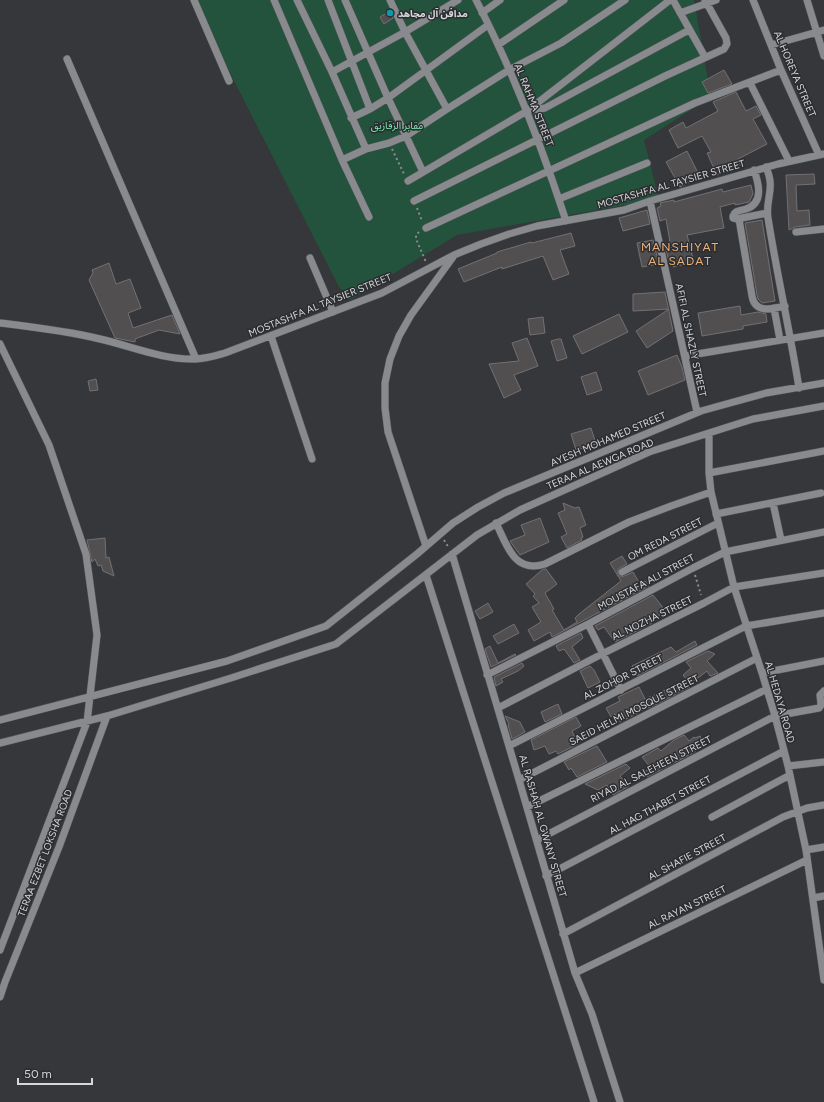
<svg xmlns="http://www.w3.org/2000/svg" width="824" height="1102" font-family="Figtree,'Noto Sans Arabic',sans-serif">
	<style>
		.green { fill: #23533c }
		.building { fill: #524f51; stroke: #747072 }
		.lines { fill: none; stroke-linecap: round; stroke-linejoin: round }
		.minor-casing { stroke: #515355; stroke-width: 8 }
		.path { stroke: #8a8b8d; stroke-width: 2; stroke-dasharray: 2 3; stroke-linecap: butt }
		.minor { stroke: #888a8e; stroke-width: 7 }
		.culture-dot { fill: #0f9aa8; stroke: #2c2d30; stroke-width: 1.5 }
		.labels { text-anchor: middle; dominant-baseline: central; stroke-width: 3; stroke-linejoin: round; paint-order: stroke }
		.poi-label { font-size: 10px; font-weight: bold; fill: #d6d7d9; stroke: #2c2d30; text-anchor: start }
		.street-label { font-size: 10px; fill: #d6d7d9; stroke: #2c2d30 }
		.park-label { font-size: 10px; fill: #7aeab2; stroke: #2c2d30 }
		.quarter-label { font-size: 12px; letter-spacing: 1px; fill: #ecb279; stroke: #2c2d30 }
	</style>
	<rect width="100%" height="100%" fill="#36373a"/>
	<path class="green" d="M193,0H694L711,97L644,140L659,199L457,235L350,300L339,287Z"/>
	<path class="building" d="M390,11L393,18L384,24L380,17Z
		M724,70L732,84L708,93L702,82Z
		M736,92L746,111L756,106L761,115L753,119L767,144L738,159L741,165L717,175L707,153L711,152L702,136L678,148L669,130L683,122L686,128L718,111L713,102Z
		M687,151L700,177L680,187L666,162Z
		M814,174L815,184L796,185L797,211L809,210L810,225L795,227L789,230L786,175Z
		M751,185L753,194L749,202L735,205V203L720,207L724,228L687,235L694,262L673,267L672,261L669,262L666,249L671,248L666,219L660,221L657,208L661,206L660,203L674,200V202L722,189L723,192Z
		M647,210L650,224L623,231L619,218Z
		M762,220L775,301L762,303L758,299L757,295L745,223Z
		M571,233L575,246L560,250L569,274L553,280L543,256L502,269V267L464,282L458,269L497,253V252L531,242L532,243Z
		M653,240L659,264L642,267L637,243Z
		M109,263L116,284L130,279L141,308L128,313L133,328L172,315L180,334L159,330L135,339V342L115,338L89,280L93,273L92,270Z
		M665,292L673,331L647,348L636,331L669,309L633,311V294Z
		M740,306L741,315L758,312L766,314L767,322L743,326V329L702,336L698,313Z
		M619,314L628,332L582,354L573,336Z
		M543,317L545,333L530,335L528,319Z
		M527,338L538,366L514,375L521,390L504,398L489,364L519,361L512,343Z
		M558,339H561L567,358L557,361L551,341Z
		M677,355L682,367L685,380L648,395L638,371Z
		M596,372L602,390L587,395L581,377Z
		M96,379L98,390L90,391L88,381Z
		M591,428L596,444L576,450L571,434Z
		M563,503L575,508L579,507L586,525L580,528L583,537L581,538L582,540L567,548L561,537L567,534L558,513L565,510Z
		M540,518L549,542L520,555L510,541L525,535L521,525Z
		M105,538L106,558L109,557L114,576L103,571L101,565L98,566L95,559L92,562L87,540Z
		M622,556L627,564L618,569V575L622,577L633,572L640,584L645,581L649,586L552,637L550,632L534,641L528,630L541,622L532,607L539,603L533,596L535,594L526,584L543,569H546L557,584L545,593L554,609L552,610L564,630L577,622L575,618L579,614L621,581L610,563Z
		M653,595L665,610L653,621L654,622L615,642L604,627L598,630L595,626Z
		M488,603L493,612L480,619L475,611Z
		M514,624L519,633L498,644L493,636Z
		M581,633L583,638L572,647L580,660L574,663L564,649L559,651L556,646Z
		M695,641L697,645L637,676L632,666L671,647L676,652Z
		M490,646L498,663L515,654L516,655L491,667L485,649Z
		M708,651L715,654L707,661L718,673L710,676L707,671L690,684L683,675L691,668L686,662Z
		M522,663L524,666L518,671L501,679L503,682L496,686L494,677Z
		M590,666L594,670L600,682L588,688L580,671Z
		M686,681L690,687L653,706L647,708L646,707L638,713L620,722L615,714L611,717L606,708L620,701L618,697L639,687L645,699Z
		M558,704L562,714L545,722L541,712Z
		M505,716L520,722L525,732L512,739L508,725L509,724Z
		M576,717L581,726L572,731L578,744L558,754L556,751L549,754L545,746L534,750L531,740Z
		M684,735L689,741L694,737L695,738L700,736L704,745L693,753L647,777L644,772L651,768L642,757L658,748L661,751L674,740Z
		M597,746L607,762L577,777L571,768L569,770L564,762Z
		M626,764L630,768L620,776L629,786L613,795L607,785L598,790L585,784Z"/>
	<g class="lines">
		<g class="minor-casing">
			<path id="minor" d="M194,0L229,81
				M274,0L342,160L369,217
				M297,0L332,72L366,149
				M328,0L370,109
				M345,0L388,98L423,172
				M390,0L405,32L447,109
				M476,0C513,71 541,144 566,221
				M673,0L705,57
				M753,0L781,70L819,155
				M807,0L824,56
				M482,13L500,0
				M680,13L716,0
				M498,45L564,0
				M771,45L824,30
				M67,59L196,359
				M332,72L405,32L458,0
				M750,83L789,161
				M531,108L535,110L545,108L689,30
				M351,118L370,109L388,98L488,25
				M342,160L366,149L389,143L406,136L447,109L509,70L561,43L625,0
				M766,167C776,190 765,198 768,218C777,275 790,331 799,388
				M754,170C759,184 764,203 746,209C740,211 735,210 733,216V218L737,219L767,213
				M408,181L527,111L670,0
				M559,199L647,163
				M414,201L665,76L724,49L727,44L726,38L705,0
				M650,201L697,412
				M739,219L752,296C755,314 772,309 785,306
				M426,228L695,103L781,70
				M796,232L824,229
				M310,258L333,312
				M774,308L780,340
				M0,323C33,327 67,331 100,339C131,346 163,360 195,359C206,359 215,356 225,353L382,293L454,255L481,244L509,234L537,226L624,210L650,201L778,164L824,154
				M271,336L312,459
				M0,344L49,445L86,554L97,635L87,722L0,950
				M685,356L824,333
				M709,433V473L711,492L734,587L762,673L775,716L788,766L806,850L824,980
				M709,473L824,451
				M773,503L781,540
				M716,514L821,493
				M496,523C507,545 514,574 545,564L629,522L671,506L711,492
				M426,546L388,432L385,408V383L390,359L399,336L411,315L453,257
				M452,554L519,780L575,973L592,1014L620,1102
				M622,572L718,523
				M426,575L594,1102
				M588,624L621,690
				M762,673L824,661
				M487,675L588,624L693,568L725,552L824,532
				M498,708L602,654L704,603L734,587L824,573
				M0,720L227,661L326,626L417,554L453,523L478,507L504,493L701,411L766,393L824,383
				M0,743L107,716L231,678L336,644L477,535L520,510L649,452L753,419L824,406
				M509,746L746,626L824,613
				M788,766L824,762
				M519,780L757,658
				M527,807L767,689
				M712,817L790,775
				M537,840L775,716L819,708L821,705L820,695L824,691
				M806,850L824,847
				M546,876L784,751
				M813,898L824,896
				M563,934L783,817L807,808L824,805
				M575,973L807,860
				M0,997L5,982L59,847L107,716"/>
		</g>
		<path class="path" d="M392,149L404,174
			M417,208L422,221
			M419,232L416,235V239L426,262
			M444,540L449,548
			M695,575L701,595"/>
		<use href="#minor" class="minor"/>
	</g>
	<circle class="culture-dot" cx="390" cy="13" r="4"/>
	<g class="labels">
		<g class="poi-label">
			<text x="398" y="13">مدافن آل مجاهد</text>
		</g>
		<g class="street-label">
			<text transform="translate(795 74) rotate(67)">AL HOREYA STREET</text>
			<text transform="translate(534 105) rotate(68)">AL RAHMA STREET</text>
			<text transform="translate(671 184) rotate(-16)">MOSTASHFA AL TAYSIER STREET</text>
			<text transform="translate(320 305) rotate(-22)">MOSTASHFA AL TAYSIER STREET</text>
			<text transform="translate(691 340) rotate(78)">AFIFI AL SHAZLY STREET</text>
			<text transform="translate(608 439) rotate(-23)">AYESH MOHAMED STREET</text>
			<text transform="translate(600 464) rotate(-23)">TERAA AL AEWGA ROAD</text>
			<text transform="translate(665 539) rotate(-27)">OM REDA STREET</text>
			<text transform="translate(646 582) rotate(-28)">MOUSTAFA ALI STREET</text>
			<text transform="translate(652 618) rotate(-26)">AL NOZHA STREET</text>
			<text transform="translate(623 677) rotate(-27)">AL ZOHOR STREET</text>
			<text transform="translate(780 702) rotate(74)">AL HEDAYA ROAD</text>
			<text transform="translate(634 710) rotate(-27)">SAEID HELMI MOSQUE STREET</text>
			<text transform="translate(651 769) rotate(-27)">RIYAD AL SALEHEEN STREET</text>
			<text transform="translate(660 805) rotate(-28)">AL HAG THABET STREET</text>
			<text transform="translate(543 826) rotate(74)">AL RASHAH AL GWANY STREET</text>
			<text transform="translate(45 853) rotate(-69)">TERAA EZBET LOKSHA ROAD</text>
			<text transform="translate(687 857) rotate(-28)">AL SHAFIE STREET</text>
			<text transform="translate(687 907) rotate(-26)">AL RAYAN STREET</text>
		</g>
		<g class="park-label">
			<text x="397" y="125">مقابر الزقازيق</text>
		</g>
		<g class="quarter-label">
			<text x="680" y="247">MANSHIYAT<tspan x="680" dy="14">AL SADAT</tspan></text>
		</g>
	</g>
	<path d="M18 1078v6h74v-6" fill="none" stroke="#d6d7d9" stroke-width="2"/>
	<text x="24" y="1078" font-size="12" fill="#d6d7d9" stroke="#2c2d30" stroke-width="3" paint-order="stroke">50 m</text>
</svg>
